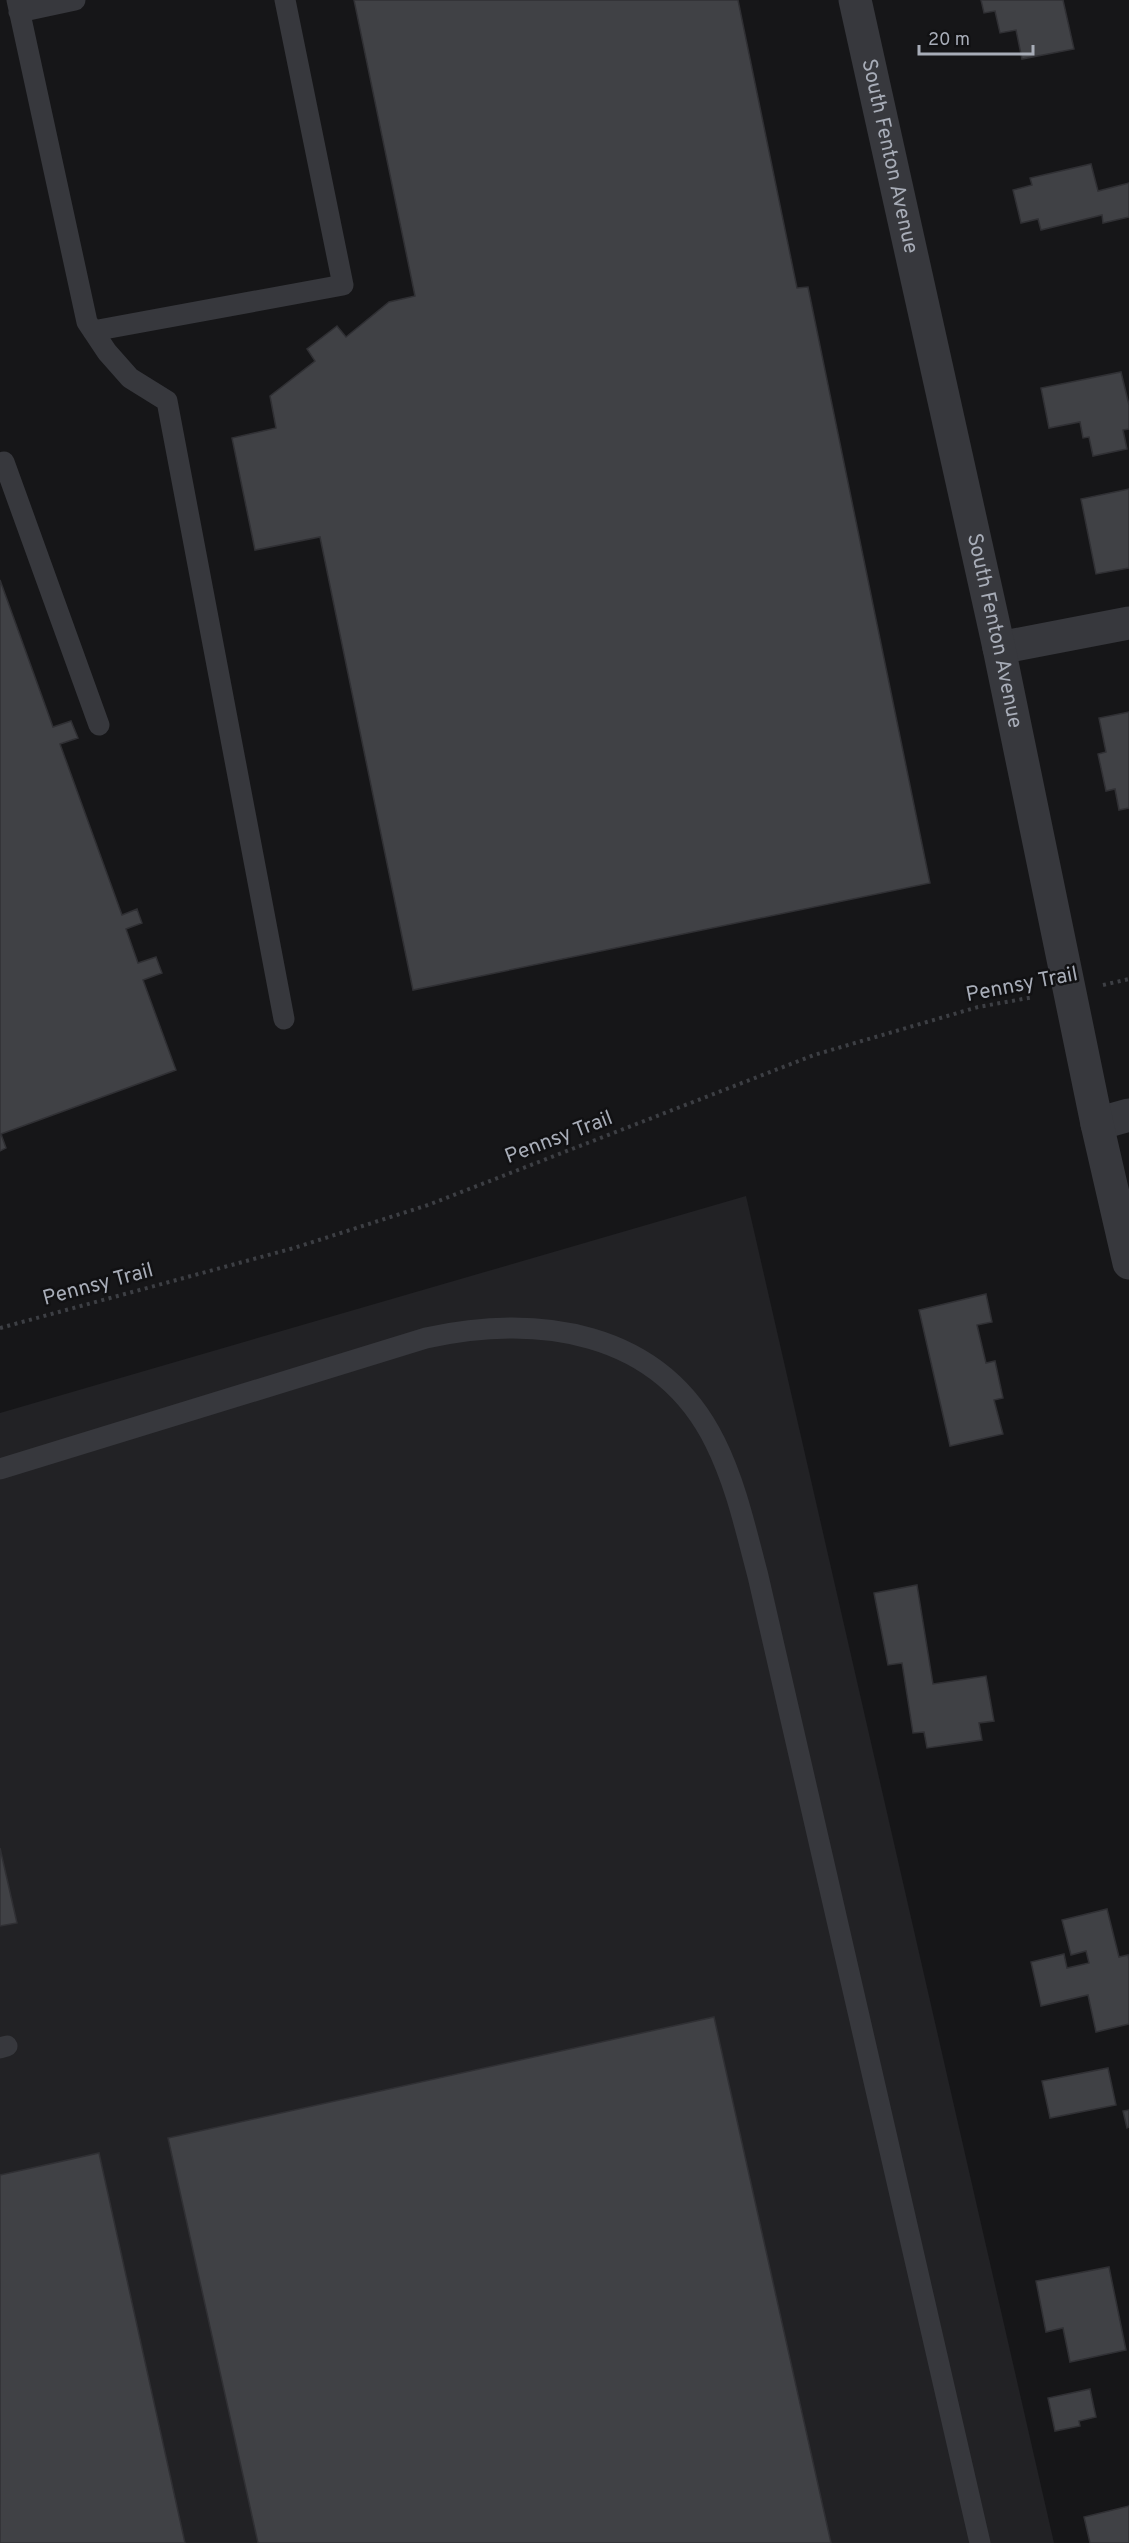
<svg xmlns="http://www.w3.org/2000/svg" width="1129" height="2543" font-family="Overpass,sans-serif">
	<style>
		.built { fill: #222225 }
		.building { fill: #404145; stroke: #303034; stroke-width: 1.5 }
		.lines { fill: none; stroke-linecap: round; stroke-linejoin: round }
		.path { stroke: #3d3f44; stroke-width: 4; stroke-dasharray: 3 4.5; stroke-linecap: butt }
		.service { stroke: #37383d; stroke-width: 21 }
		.minor { stroke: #37383d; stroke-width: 33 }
		.tertiary { stroke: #37383d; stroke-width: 33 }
		.labels { text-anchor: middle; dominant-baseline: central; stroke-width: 5; stroke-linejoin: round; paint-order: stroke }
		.street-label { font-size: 21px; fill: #a8adb8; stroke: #111113 }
	</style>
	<rect width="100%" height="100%" fill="#161618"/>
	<path class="built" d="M746,1196L1054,2543H0V1413Z"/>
	<path class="building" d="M354,0H738L797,288L808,287L930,883L413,990L320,537L255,550L232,438L276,428L270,396L315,361L307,349L337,326L346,337L389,302L415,296Z
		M981,0H1063L1074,49L1022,59L1016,30L1000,33L995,11L984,13Z
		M1091,164L1098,191L1129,183V217L1103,223L1102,215L1041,230L1038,219L1021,223L1013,190L1032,185L1030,178Z
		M1121,372L1129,405V429L1123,430L1127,449L1093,456L1089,437L1083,438L1080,422L1049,428L1041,388Z
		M1129,489V568L1096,574L1081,499Z
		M0,580L53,727L71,721L78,738L60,744L122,915L137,909L142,923L126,929L138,963L156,957L162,973L143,980L176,1070L1,1134L6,1148L0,1151Z
		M1129,712V808L1119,810L1115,789L1106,791L1098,754L1106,752L1099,718Z
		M986,1294L992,1322L977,1325L986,1363L995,1361L1003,1398L994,1400L1003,1434L950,1446L919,1310Z
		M917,1585L933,1684L986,1676L994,1721L979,1723L982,1740L927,1748L924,1732L913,1733L902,1663L888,1665L874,1593Z
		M0,1848L17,1923L0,1926Z
		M1107,1909L1119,1957L1128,1955L1129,1960V2024L1096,2032L1088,1995L1041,2006L1031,1962L1064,1954L1067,1968L1089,1963L1086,1951L1071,1955L1062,1920Z
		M714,2017L831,2543H258L168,2138Z
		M1108,2068L1116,2105L1050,2118L1042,2081Z
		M1129,2110V2127L1127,2128L1123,2111Z
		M99,2153L185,2543H0V2175Z
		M1109,2267L1126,2350L1070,2362L1063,2328L1046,2332L1036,2281Z
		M1090,2389L1096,2417L1079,2421L1080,2426L1055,2431L1048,2398Z
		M1129,2506V2543H1090L1084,2517Z"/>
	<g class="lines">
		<path class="path" d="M1103,985L1129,979
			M0,1328L294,1248L428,1205L814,1055L978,1007L1034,997"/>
		<path class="service" d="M17,0L87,322L107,352L130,378L167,401L284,1019
			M19,12L75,0
			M93,331L343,285L285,0
			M0,463L4,462L99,725
			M0,1469L426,1338C537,1314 659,1329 715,1442C736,1484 746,1531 758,1576L980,2543
			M0,2048L7,2046"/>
		<path class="minor" d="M999,648L1129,623
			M1097,1124L1129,1115"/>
		<path class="tertiary" id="s1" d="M855,0L999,648L1097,1124L1129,1263"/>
	</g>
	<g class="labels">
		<g class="street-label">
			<text stroke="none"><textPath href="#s1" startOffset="160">South Fenton Avenue</textPath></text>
			<text stroke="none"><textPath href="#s1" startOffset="646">South Fenton Avenue</textPath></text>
			<text transform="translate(1022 985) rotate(-11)">Pennsy Trail</text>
			<text transform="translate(559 1138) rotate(-21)">Pennsy Trail</text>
			<text transform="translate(98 1285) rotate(-15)">Pennsy Trail</text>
		</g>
	</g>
	<path d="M919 45v9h114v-9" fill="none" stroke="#a8adb8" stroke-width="3"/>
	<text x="928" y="45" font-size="18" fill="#a8adb8" stroke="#111113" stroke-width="4.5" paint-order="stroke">20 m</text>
</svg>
